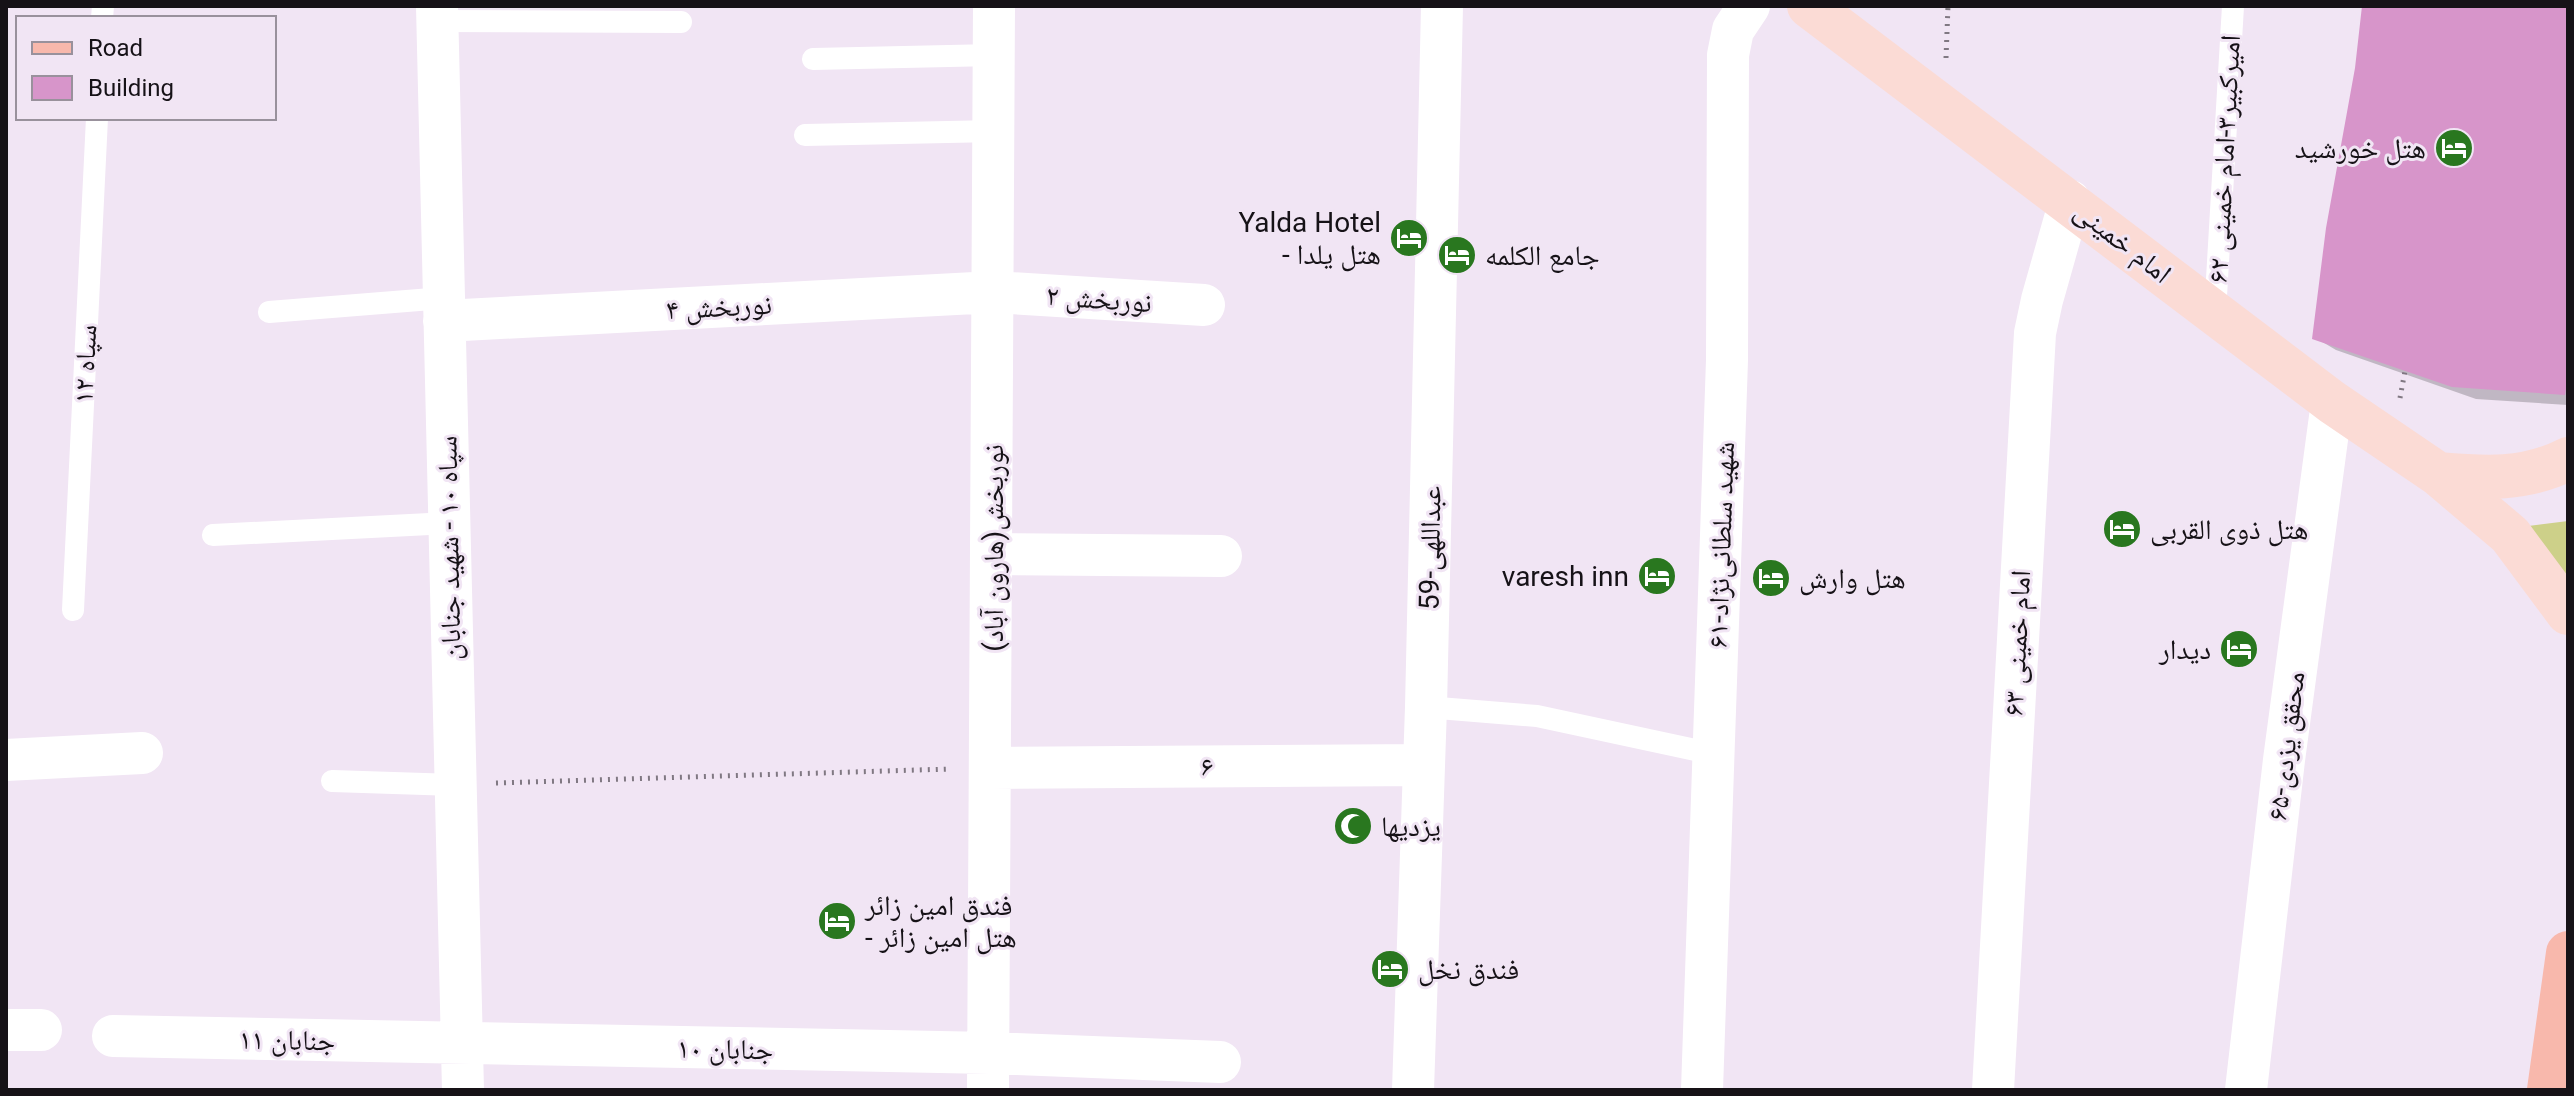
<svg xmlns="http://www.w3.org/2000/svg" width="2574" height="1096" font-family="Roboto,'Noto Naskh Arabic',sans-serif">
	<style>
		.green { fill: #cdd089 }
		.shadow { fill: #0003 }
		.building { fill: #d795ca }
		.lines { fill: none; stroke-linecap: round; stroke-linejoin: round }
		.path { stroke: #807882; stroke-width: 5; stroke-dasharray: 2 6; stroke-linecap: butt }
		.service { stroke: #fff; stroke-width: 22 }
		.minor { stroke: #fff; stroke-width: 42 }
		.secondary { stroke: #fbdbd5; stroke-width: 44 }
		.primary { stroke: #f8b8ac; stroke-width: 44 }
		.labels { text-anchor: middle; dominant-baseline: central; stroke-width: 6; stroke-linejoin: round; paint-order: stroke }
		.poi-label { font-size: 28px; fill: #161217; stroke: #f1e5f4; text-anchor: start }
		.street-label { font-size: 28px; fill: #161217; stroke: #f1e5f4 }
	</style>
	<rect width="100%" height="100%" fill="#f1e5f4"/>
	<path class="green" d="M2568,521V585L2513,528Z"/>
	<path class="shadow" d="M2364,6H2568V405L2476,399L2336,350L2314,337L2357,68Z"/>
	<path class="building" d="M2362,6H2568V376L2565,395L2452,387L2312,339L2326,228L2355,68Z"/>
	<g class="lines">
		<path class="path" d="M1946,58L1948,6
			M2400,398L2405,371
			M496,783L950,769"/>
		<path class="service" d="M102,18L103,6
			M437,21L681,22
			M813,59L994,55
			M805,135L995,131
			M269,312L444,298
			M2215,313L2233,6
			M213,535L449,523
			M73,610L97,118
			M1426,707L1537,716L1714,754
			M332,781L455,785"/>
		<path class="minor" d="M437,6L463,1090
			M444,321L994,292L1204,305
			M993,554L1221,556
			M6,760L142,753
			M991,768L1424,765
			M6,1030H41
			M113,1036L990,1053L1220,1062
			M988,1090L994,6
			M1413,1090L1426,707L1442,6
			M1702,1090L1727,360L1728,55L1733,30L1749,6
			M1993,1090L2035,333L2042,300L2070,201
			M2246,1090L2284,760L2332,402"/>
		<path class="secondary" d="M1809,6L2332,402L2438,474L2510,535L2568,613
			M2438,474C2484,478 2525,481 2568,459"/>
		<path class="primary" d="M2549,1090L2568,953"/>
	</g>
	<defs>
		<g id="hotel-disc" transform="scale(2)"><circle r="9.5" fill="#29771f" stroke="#f1e5f4"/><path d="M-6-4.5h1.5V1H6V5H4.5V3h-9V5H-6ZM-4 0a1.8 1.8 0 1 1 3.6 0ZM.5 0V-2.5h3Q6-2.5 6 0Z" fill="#fff"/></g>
		<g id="mosque-disc" transform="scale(2)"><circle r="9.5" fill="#29771f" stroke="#f1e5f4"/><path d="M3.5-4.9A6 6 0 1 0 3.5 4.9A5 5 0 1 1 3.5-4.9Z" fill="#fff"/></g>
	</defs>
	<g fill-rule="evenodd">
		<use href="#hotel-disc" x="2454" y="148"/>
		<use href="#hotel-disc" x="1409" y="238"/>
		<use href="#hotel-disc" x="1457" y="255"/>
		<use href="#hotel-disc" x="2122" y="529"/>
		<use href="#hotel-disc" x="1657" y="576"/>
		<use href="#hotel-disc" x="1771" y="578"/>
		<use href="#hotel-disc" x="2239" y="649"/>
		<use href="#mosque-disc" x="1353" y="826"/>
		<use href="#hotel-disc" x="837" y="921"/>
		<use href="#hotel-disc" x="1390" y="969"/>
	</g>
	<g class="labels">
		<g class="poi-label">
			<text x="2426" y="148" text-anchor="end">هتل خورشید</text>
			<text x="1381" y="222" text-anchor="end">Yalda Hotel<tspan x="1381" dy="32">- هتل یلدا</tspan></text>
			<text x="1485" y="255">جامع الکلمه</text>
			<text x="2150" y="529">هتل ذوی القربی</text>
			<text x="1629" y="576" text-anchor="end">varesh inn</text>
			<text x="1799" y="578">هتل وارش</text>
			<text x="2211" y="649" text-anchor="end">ديدار</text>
			<text x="1381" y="826">یزدیها</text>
			<text x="865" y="905">فندق امین زائر<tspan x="865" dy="32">- هتل امین زائر</tspan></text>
			<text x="1418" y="969">فندق نخل</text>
		</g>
		<g class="street-label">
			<text transform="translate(2224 159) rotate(-87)">امیرکبیر۳-امام خمینی ۶۲</text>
			<text transform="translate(2123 242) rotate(38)">امام خمینی</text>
			<text transform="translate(1099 299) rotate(4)">نوربخش ۲</text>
			<text transform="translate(719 307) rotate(-3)">نوربخش ۴</text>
			<text transform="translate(85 364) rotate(-87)">سپاه ۱۲</text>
			<text transform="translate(1721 545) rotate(-88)">شهید سلطانی‌نژاد-۶۱</text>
			<text transform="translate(449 548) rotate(-91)">سپاه ۱۰ - شهید جنابان</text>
			<text transform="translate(993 548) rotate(-90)">نوربخش(هارون آباد)</text>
			<text transform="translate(1430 548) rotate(-89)">عبداللهی-59</text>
			<text transform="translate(2017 643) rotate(-87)">امام خمینی ۶۳</text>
			<text transform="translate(2286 746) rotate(-83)">محقق یزدی-۶۵</text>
			<text x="1207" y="766">۶</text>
			<text transform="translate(287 1040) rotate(1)">جنابان ۱۱</text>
			<text transform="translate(725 1049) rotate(1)">جنابان ۱۰</text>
		</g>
	</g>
	<rect width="2574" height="1096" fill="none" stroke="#161217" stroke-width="16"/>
	<rect x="16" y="16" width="260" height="104" fill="#f1e5f4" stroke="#99919c" stroke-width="2"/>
	<rect x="32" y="42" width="40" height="12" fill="#f8b8ac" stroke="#99919c" stroke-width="2"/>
	<text x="88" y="56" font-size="24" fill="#161217">Road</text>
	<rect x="32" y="76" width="40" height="24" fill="#d795ca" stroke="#99919c" stroke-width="2"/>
	<text x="88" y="96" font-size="24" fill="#161217">Building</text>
</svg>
